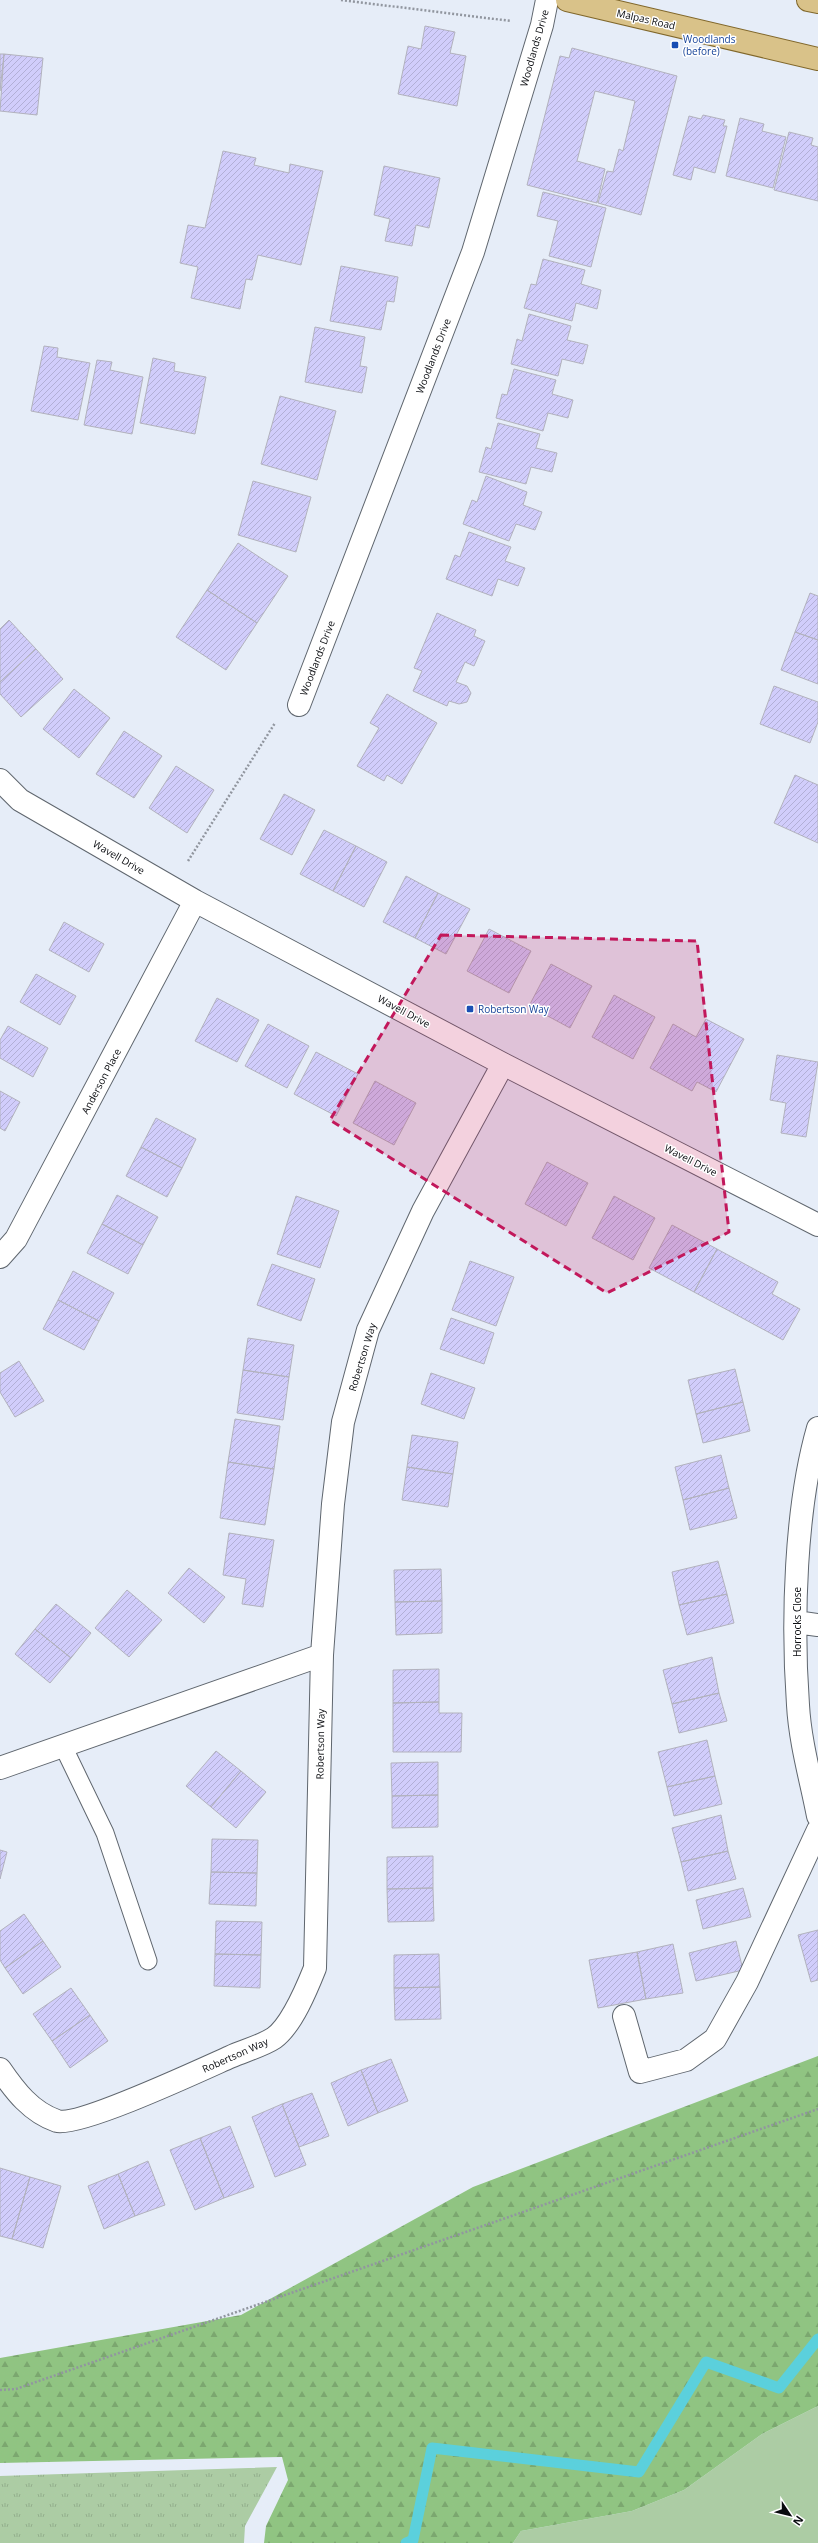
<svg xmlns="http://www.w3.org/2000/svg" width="818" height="2543" font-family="'Open Sans',sans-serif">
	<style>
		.green { fill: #accca4 }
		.forest { fill: url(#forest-firs) }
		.park { fill: url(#park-tufts) }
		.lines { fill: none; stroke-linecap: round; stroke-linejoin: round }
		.stream { stroke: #5bd0dc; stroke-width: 11 }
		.building { fill: url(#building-hatch); stroke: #b2b2bd }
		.lane-casing { stroke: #5f666e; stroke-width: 19 }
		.street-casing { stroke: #5f666e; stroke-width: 24 }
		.primary-casing { stroke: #80672b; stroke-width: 24 }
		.path { stroke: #91969f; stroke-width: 2.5; stroke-dasharray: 2 2; stroke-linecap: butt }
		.lane { stroke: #fff; stroke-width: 17 }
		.street { stroke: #fff; stroke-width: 22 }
		.primary { stroke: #d9c289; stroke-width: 22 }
		.marked { fill: #c2185b; fill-opacity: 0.2; stroke: #c2185b; stroke-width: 3; stroke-dasharray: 8 5; stroke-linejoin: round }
		.transit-dot { fill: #1a4fb4; stroke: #fff; stroke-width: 1.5 }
		.labels { text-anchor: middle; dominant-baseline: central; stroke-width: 3; stroke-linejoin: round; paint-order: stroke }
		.street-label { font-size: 10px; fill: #090b0f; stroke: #fff }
		.transit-label { font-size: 10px; fill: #164399; stroke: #fff; text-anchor: start }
	</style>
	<defs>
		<pattern id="forest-firs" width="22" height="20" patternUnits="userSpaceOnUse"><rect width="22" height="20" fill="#90c482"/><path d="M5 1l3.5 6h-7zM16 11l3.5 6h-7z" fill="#7ba76f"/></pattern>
		<pattern id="park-tufts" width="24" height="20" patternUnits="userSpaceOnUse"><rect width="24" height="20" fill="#accca4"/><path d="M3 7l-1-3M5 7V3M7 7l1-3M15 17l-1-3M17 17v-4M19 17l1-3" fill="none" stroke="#93ae8c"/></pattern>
		<pattern id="building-hatch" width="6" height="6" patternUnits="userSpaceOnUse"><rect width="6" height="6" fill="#d1cdfb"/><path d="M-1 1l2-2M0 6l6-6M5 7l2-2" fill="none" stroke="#b2afd6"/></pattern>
	</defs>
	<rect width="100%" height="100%" fill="#e6edf8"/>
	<path class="green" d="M818,2406V2543H513L521,2531L632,2511L684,2490L762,2434Z"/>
	<path class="forest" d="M818,2056V2406L762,2434L684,2490L632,2511L521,2531L513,2543H264L266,2526L288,2480L282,2457L0,2463V2358L241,2315L473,2187Z"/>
	<path class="park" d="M277,2467L245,2526L244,2543H0V2476Z"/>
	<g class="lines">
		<path class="stream" d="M406,2543L413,2540L432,2448L639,2472L706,2362L779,2388L818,2339"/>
	</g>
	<path class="building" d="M425,26L455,32L450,53L466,56L457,106L398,94L408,46L421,49Z
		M572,48L677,76L641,215L598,203L607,171L613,172L619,149L623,151L635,101L595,91L577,161L605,169L597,203L527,185L560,56L569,58Z
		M0,54H4L0,91Z
		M4,54L43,58L37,115L0,111Z
		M703,115L725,120L723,126H727L715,173L694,167L691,180L673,175L689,116L701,119Z
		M740,118L764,124L762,131L786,137L773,188L726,176Z
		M789,132L813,138L811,145L818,147V201L774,190Z
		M223,151L256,158L254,165L289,173L290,164L323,171L301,265L258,255L252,280L246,279L240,309L191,298L198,267L180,263L188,225L205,228Z
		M384,166L440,178L429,228L416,225L412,246L385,241L390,219L374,215Z
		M543,192L606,208L591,267L549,256L558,221L537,216Z
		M543,259L585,270L581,284L601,290L597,309L576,303L572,321L524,308L531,284L536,285Z
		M341,266L398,277L394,302L387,301L381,330L330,321Z
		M529,314L571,326L567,340L588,345L583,364L562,359L558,376L511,364L517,339L522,341Z
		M315,327L365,337L360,366L367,367L362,393L305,382Z
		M44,346L58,348L57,357L90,363L78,420L31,411Z
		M153,358L175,363L174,371L206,377L195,434L140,423Z
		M97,360L112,362L110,370L143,377L132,434L84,425Z
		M514,369L556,380L552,394L573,400L568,418L548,413L543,431L496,418L502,394L507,395Z
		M280,396L336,411L317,480L261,464Z
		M498,423L540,434L536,448L557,453L552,472L531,467L526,484L479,472L486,447L491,449Z
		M486,476L527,492L523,505L542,512L535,530L516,524L509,541L463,524L472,500L477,502Z
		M253,481L311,497L296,552L238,535Z
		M469,532L511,547L505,561L525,568L518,586L498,579L492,596L446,579L455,555L460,557Z
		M238,543L288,576L257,623L207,590Z
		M207,590L257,623L226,670L176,637Z
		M810,593L818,596V640L795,632Z
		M437,613L476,630L474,636L485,641L474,666L465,662L456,682L467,686L471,693L467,702L459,704L449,701L447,706L413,691L422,671L414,668Z
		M9,620L36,649L0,682V629Z
		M795,632L818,640V684L781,670Z
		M36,649L63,679L21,717L0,694V682Z
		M774,686L818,702V722L810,743L760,724Z
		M74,689L110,718L79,758L43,729Z
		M387,694L437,723L402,784L387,775L384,781L357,766L379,728L370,723Z
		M124,731L162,756L134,798L96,774Z
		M176,766L214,790L187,833L149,808Z
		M795,775L818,785V843L774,823Z
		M284,794L315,810L292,855L260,839Z
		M324,830L356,846L333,891L300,874Z
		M356,846L387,862L364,907L333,891Z
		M406,876L438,893L415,938L383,922Z
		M438,893L470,909L446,954L415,938Z
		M64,922L104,944L89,972L49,950Z
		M489,929L531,951L509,993L467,971Z
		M551,964L592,986L570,1028L529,1006Z
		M36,974L76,996L60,1025L20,1002Z
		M614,995L655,1017L633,1059L592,1037Z
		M217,998L259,1020L237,1062L195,1041Z
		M706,1019L744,1039L716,1092L697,1082L692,1091L650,1068L673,1024L696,1037Z
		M268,1024L309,1046L287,1088L245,1066Z
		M8,1026L48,1048L33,1077L0,1058V1040Z
		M316,1052L358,1074L336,1116L294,1094Z
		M777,1055L818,1062L806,1137L781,1133L786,1103L770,1100Z
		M375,1081L416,1103L394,1145L353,1123Z
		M0,1091L20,1102L5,1131L0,1128Z
		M156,1118L196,1139L182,1168L141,1147Z
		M141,1147L182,1168L167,1197L126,1176Z
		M547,1162L588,1183L566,1226L525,1204Z
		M117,1195L158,1217L143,1245L102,1224Z
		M296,1196L339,1211L320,1268L277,1254Z
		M614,1196L655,1218L633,1260L592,1238Z
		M102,1224L143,1245L128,1274L87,1253Z
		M672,1225L717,1249L694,1292L649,1268Z
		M717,1249L778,1282L772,1294L800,1309L783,1340L694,1292Z
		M470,1261L514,1277L496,1326L452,1310Z
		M272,1264L315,1279L301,1321L257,1305Z
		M73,1271L114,1293L99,1321L58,1300Z
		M58,1300L99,1321L84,1350L43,1329Z
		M451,1318L494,1333L484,1364L440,1349Z
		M248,1338L294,1345L289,1377L243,1370Z
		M19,1361L44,1401L15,1417L0,1392V1373Z
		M735,1369L743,1402L696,1414L688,1380Z
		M243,1370L289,1377L283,1420L237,1413Z
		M431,1373L475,1388L464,1419L421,1404Z
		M743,1402L750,1431L703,1443L696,1414Z
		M235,1419L280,1426L274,1469L228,1462Z
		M412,1435L458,1442L453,1474L407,1467Z
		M721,1455L729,1488L683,1500L675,1467Z
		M228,1462L274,1469L265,1525L220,1518Z
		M407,1467L453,1474L448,1507L402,1500Z
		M729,1488L737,1518L690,1530L683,1500Z
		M229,1533L274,1540L263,1607L242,1604L246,1579L223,1575Z
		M718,1561L727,1594L679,1605L672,1572Z
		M189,1568L225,1597L204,1623L168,1593Z
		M441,1569L442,1601L395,1602L394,1570Z
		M127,1590L162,1620L129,1657L95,1628Z
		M727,1594L734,1623L687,1635L679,1605Z
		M442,1601V1633L396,1635L395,1602Z
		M56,1604L91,1633L71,1658L35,1629Z
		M35,1629L71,1658L50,1683L15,1654Z
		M712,1657L719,1693L672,1704L663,1670Z
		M439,1669V1702L393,1703V1670Z
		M719,1693L727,1721L679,1733L672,1704Z
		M439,1702V1713H462L461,1752H393V1703Z
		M707,1740L715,1776L667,1787L658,1752Z
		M216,1751L241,1771L211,1807L186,1786Z
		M438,1762V1795L392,1796L391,1763Z
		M241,1771L266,1792L236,1828L211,1807Z
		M715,1776L722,1804L674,1816L667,1787Z
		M438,1795V1827L392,1828V1796Z
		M721,1815L728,1851L681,1862L672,1828Z
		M212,1839L258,1840L257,1873L211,1872Z
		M0,1850L7,1852L0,1879Z
		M728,1851L736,1879L688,1891L681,1862Z
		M433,1856V1888L387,1889V1857Z
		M211,1872L257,1873L256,1906L209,1904Z
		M433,1888L434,1921L388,1922L387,1889Z
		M743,1888L751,1917L703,1929L696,1900Z
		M24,1914L43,1941L5,1968L0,1960V1931Z
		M216,1921L262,1922L261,1955L215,1954Z
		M818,1930V1980L811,1982L798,1935Z
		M43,1941L61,1967L23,1994L5,1968Z
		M736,1941L743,1970L696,1981L689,1953Z
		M673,1944L683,1993L646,1999L637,1952Z
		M637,1952L646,1999L598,2008L589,1960Z
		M215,1954L261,1955L260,1988L214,1986Z
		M439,1954L440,1987L394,1988V1955Z
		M440,1987L441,2019L395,2020L394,1988Z
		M71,1988L90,2015L52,2041L33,2014Z
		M90,2015L108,2041L70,2068L52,2041Z
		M391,2059L408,2101L378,2113L361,2070Z
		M361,2070L378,2113L348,2126L331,2083Z
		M312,2093L329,2136L299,2147L282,2104Z
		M282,2104L306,2165L275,2177L252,2117Z
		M230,2126L254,2187L224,2198L200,2138Z
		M200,2138L224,2198L195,2210L170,2150Z
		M148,2161L165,2205L135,2216L118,2174Z
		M0,2168L30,2177L12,2239L0,2236Z
		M118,2174L135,2216L104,2229L88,2186Z
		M30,2177L61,2186L43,2248L12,2239Z"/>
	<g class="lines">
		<g class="lane-casing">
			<path id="lane" d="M63,1746L105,1833L148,1961"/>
		</g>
		<g class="street-casing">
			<path id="street" d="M299,705L473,252L542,25L547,0
				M0,780L20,800L195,901L503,1064L818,1225
				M0,1257L16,1239L195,901
				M818,1428C795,1508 792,1622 798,1705C800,1742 811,1780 818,1816
				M796,1622L818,1625
				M0,1768L322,1655
				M624,2016L640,2072L686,2060L715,2039L747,1982L818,1830
				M0,2069C15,2091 31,2112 57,2121C79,2127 203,2069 230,2057C243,2051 262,2046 274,2038C292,2025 307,1988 315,1968L322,1655L333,1504L343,1422L368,1330L423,1211L503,1064"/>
		</g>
		<g class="primary-casing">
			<path id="primary" d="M567,0L818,59
				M808,0L818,2"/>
		</g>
		<path class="path" d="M341,0L511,21
			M188,861L275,723
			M0,2390L16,2389L818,2109"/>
		<use href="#lane" class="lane"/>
		<use href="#street" class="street"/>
		<use href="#primary" class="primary"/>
	</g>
	<path class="marked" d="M441,935L697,941L729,1232L607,1293L330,1120Z"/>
	<g class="transit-dot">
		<rect x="671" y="41" width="8" height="8" rx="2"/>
		<rect x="466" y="1005" width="8" height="8" rx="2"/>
	</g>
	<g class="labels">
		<g class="street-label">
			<text transform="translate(646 19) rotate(13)">Malpas Road</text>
			<text transform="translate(534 48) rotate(-74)">Woodlands Drive</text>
			<text transform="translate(433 356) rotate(-69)">Woodlands Drive</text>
			<text transform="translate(317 658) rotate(-69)">Woodlands Drive</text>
			<text transform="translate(119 857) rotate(30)">Wavell Drive</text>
			<text transform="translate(404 1011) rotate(28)">Wavell Drive</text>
			<text transform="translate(101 1081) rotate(-62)">Anderson Place</text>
			<text transform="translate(691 1160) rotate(27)">Wavell Drive</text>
			<text transform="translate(362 1357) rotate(-73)">Robertson Way</text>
			<text transform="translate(797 1622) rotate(-90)">Horrocks Close</text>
			<text transform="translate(320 1744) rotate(-89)">Robertson Way</text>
			<text transform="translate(235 2055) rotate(-24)">Robertson Way</text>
		</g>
		<g class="transit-label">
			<text x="683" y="39">Woodlands<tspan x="683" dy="12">(before)</tspan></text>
			<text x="478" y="1009">Robertson Way</text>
		</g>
	</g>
	<g transform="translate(790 2515) rotate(125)" stroke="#ffffff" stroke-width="3" paint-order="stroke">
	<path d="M0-3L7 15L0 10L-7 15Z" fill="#090b0f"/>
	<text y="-6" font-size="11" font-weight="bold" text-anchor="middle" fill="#090b0f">N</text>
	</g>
</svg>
